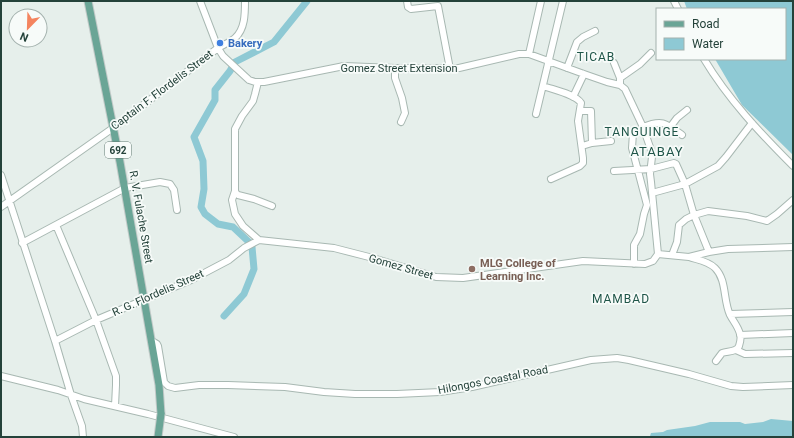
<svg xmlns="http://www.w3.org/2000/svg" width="794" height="438" font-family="Roboto,sans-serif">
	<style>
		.water { fill: #8ec9d4 }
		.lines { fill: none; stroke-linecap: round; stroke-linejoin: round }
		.river { stroke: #8ec9d4; stroke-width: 7 }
		.minor-casing { stroke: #a8b8b2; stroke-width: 8 }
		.major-casing { stroke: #c2cac8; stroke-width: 9 }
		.minor { stroke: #fff; stroke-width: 6 }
		.major { stroke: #6aa596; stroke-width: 7 }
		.major-bridge-casing { stroke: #c2cac8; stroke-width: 9; stroke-linecap: butt }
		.major-bridge { stroke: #6aa596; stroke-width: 7 }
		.shop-dot { fill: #3f7fe0; stroke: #f7fbf9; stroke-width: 1.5 }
		.education-dot { fill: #8d6e63; stroke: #f7fbf9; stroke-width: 1.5 }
		.labels { text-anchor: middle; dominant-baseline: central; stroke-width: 3.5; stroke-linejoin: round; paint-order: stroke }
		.shield { fill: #f7fbf9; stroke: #637a73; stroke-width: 1 }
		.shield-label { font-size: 10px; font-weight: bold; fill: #24423a }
		.shop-label { font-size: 11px; font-weight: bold; fill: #366cbe; stroke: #f7fbf9; text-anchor: start }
		.street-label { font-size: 11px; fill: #24423a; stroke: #f7fbf9 }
		.education-label { font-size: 11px; font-weight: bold; fill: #785e54; stroke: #f7fbf9; text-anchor: start }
		.neighbourhood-label { font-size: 12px; letter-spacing: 1px; fill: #1f5548; stroke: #f7fbf9 }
		.quarter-label { font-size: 13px; letter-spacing: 1px; fill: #1f5548; stroke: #f7fbf9 }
	</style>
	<rect width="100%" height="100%" fill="#e6efeb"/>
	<path class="water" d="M684,1H793V155L742,105L715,59H785V9H687Z
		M771,419L793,421V437H658L650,436L651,433L663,432L667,430L695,426L710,422H740L745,424L763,422Z"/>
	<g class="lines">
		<path class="river" d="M250,243L233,227L218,224L205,214L201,207L204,189L203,161L194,137L215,100V90L230,71L235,62L274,42L307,1
			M224,316L244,294L254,269L252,247"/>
		<g class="minor-casing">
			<path id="minor" d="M200,1L218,48L223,56L249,80L255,82H264L344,66L395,68H459L519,54H529L584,74L607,82L620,85L625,89L643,127L651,150L652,157L650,174L651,182L658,254
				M407,1L408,7L411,9L438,6L450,69
				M674,1L678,9
				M529,54L541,1
				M704,59C728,99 760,133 793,166
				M614,63L620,78
				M395,68V78L402,98L405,113L401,122
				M567,68L577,42L583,37L595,31
				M258,82L255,94L253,101L242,116L235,129V191L236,193L238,195L254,199L272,206
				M620,85V78L640,64L651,53
				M543,86C554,90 575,94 581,103L578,121L583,158V163L580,166L551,179
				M573,97L584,74
				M580,111H591L592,143L582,146
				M536,114L563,1
				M671,126L677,118L687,110
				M643,127C662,119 666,123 682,135
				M592,143L611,141
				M614,171L651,169L674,163L676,164L685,184L718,166L726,157L752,123
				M1,175L55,341L71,395L82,426L83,437
				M235,191L232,200L235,214L243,226L259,240
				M652,193L685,184L694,215L709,252
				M1,207L113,128L218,48C223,45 230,42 235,38C245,29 245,14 245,1
				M56,225L96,320L116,376V385L115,406
				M259,240L334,248L373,258L436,277L463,278L583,261L645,264L653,261L658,254
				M22,243L125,188L160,182L170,184L174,190L177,210
				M658,254L689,257L709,252L728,249L793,247
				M672,255L677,242L679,225L686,219L694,215L708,211L747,216L767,221L777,214L793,200
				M689,257C698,260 708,261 715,268C727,280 723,300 730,315C733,321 738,326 740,334C741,337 740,343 739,346C737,352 728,351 722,353L716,361
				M634,264V245L640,234L644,214L647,205L632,148L633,133L634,131L644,130
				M730,314L793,312
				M740,335L793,333
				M55,341L96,320L191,280L229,260L244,248L259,240
				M152,341L157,344L158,346L164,382L168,386L175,388L199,385H228L285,387L324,392L355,394H397L440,392L472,387L591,360L617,358L629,360L689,374L731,386L743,387L793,385
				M736,350L745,354L793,353
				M1,376L58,390L84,399L148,414L234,437"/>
		</g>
		<g class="major-casing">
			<path id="major" d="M88,1L120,162L159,385L161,414"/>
		</g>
		<use href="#minor" class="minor"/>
		<use href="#major" class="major"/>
		<g class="major-bridge-casing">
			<path id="major-bridge" d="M158,437L161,414"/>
		</g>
		<use href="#major-bridge" class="major-bridge"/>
	</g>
	<circle class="shop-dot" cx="220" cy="43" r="4"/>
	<circle class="education-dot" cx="472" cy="269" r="4"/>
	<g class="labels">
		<rect class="shield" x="105" y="142" width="26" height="16" rx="3"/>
		<g class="shield-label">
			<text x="118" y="150">692</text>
		</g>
		<g class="shop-label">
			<text x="228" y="43">Bakery</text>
		</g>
		<g class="street-label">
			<text x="399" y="68">Gomez Street Extension</text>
			<text transform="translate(162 90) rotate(-37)">Captain F. Flordelis Street</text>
			<text transform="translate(141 217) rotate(80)">R. V. Fulache Street</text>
			<text transform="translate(401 267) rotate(16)">Gomez Street</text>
			<text transform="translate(158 293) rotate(-24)">R. G. Flordelis Street</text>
			<text transform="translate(493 380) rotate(-11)">Hilongos Coastal Road</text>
		</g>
		<g class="education-label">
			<text x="480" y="263">MLG College of<tspan x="480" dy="13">Learning Inc.</tspan></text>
		</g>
		<g class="neighbourhood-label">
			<text x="596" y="57">TICAB</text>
			<text x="642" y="132">TANGUINGE</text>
			<text x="621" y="299">MAMBAD</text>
		</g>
		<g class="quarter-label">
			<text x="657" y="151">ATABAY</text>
		</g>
	</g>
	<rect width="794" height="438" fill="none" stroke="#24423a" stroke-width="4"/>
	<rect x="656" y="8" width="130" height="52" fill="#f7fbf9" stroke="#a3b1ad"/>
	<rect x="664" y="21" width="20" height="6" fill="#6aa596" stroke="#a3b1ad"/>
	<text x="692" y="28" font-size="12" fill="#24423a">Road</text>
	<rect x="664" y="38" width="20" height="12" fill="#8ec9d4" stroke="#a3b1ad"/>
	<text x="692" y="48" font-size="12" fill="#24423a">Water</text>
	<g transform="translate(28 28) rotate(203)"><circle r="19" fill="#f7fbf9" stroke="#a3b1ad"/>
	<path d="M0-3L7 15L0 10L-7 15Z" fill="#f4845f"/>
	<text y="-6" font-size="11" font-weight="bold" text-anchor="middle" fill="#24423a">N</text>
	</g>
</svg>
